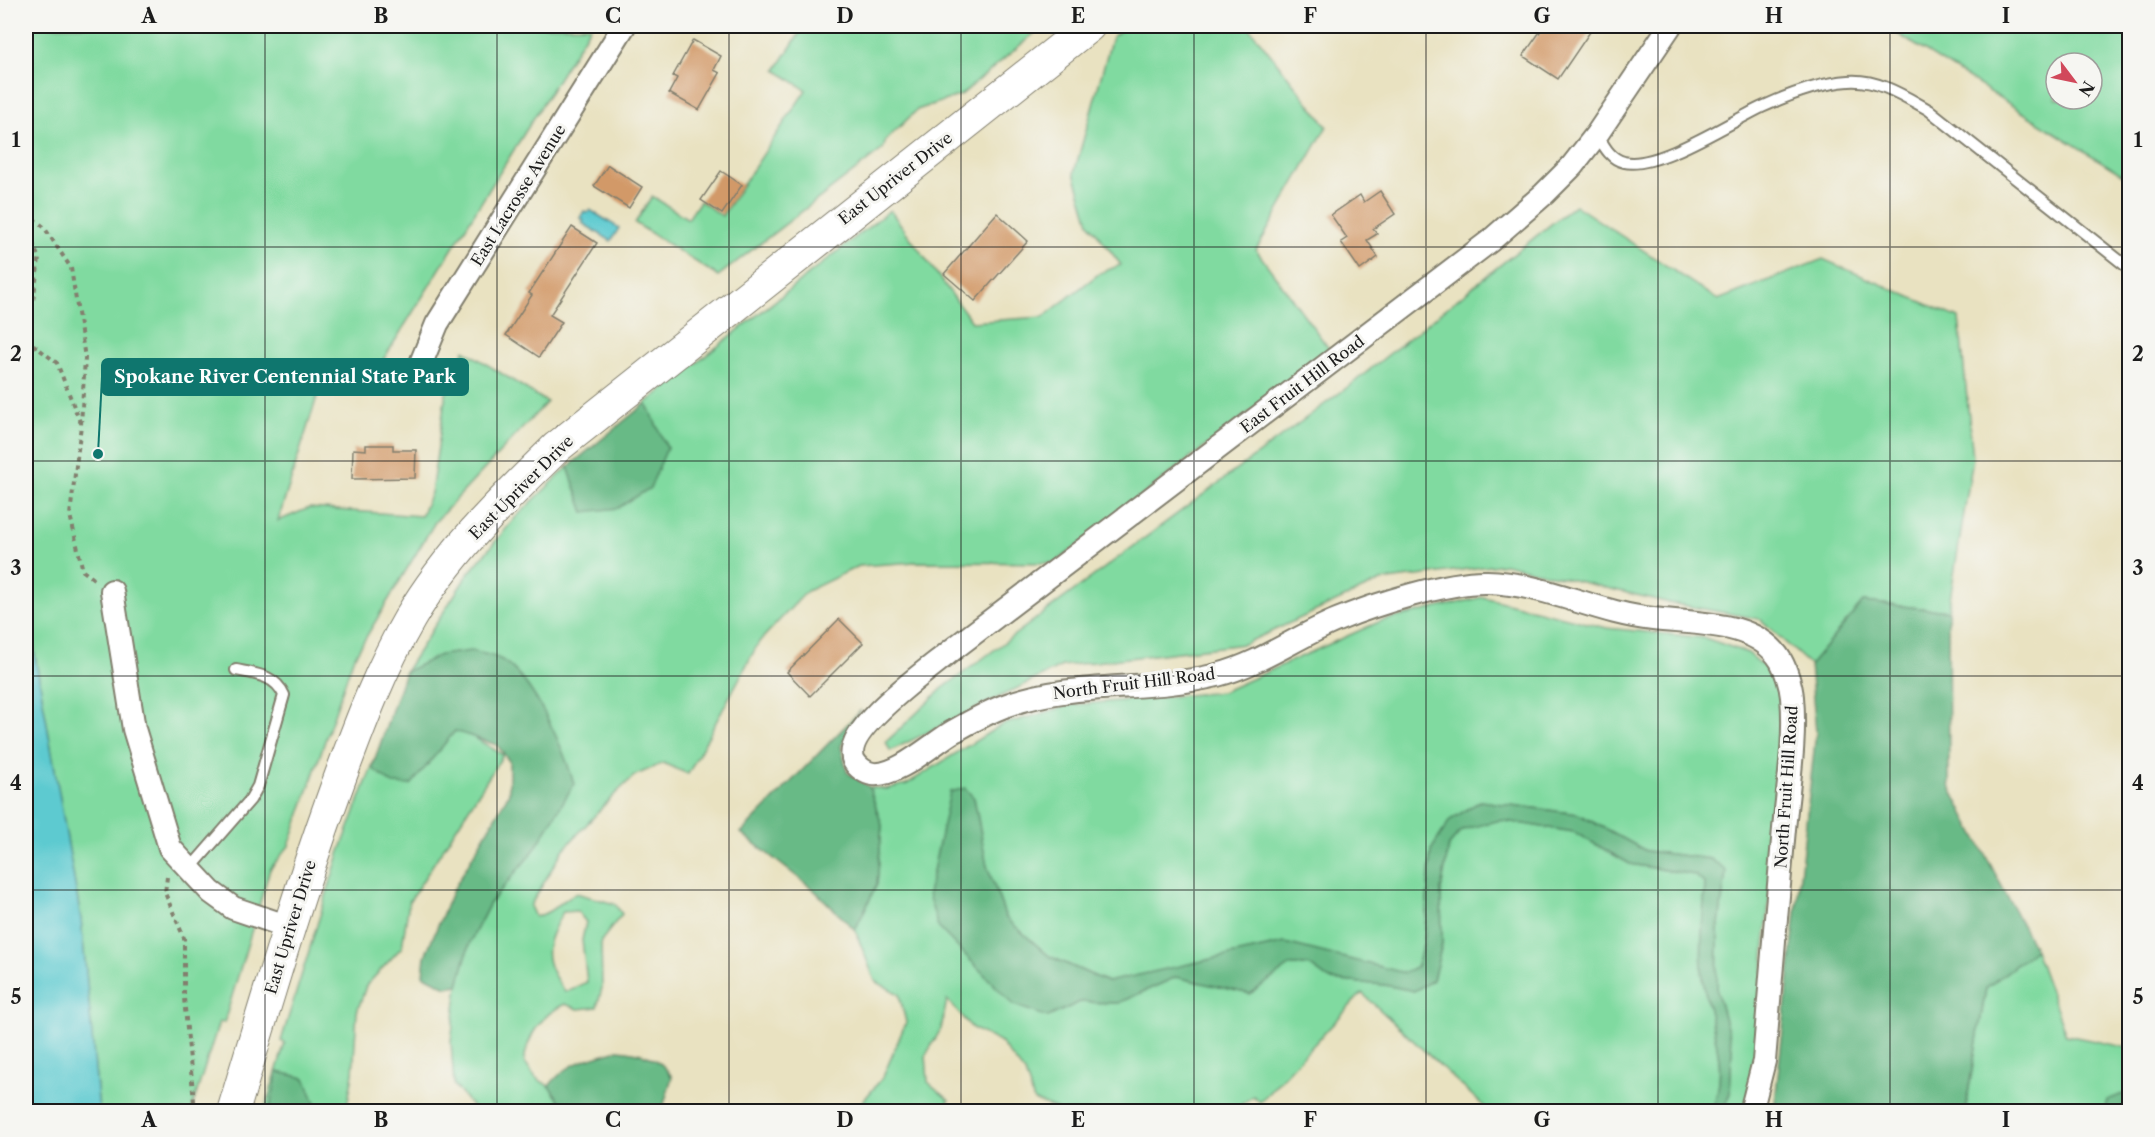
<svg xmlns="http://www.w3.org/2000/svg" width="2155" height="1137" font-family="'Libre Caslon Text',serif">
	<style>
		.green { fill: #80daa0; stroke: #4e7b5e; stroke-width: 1.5; fill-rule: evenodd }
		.forest { fill: #68ba86; stroke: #426b51; stroke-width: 1.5 }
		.water { fill: #5dcad0; stroke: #3c7376; stroke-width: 1.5 }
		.building { fill: #d29967 }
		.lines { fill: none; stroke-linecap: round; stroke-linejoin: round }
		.lane-casing { stroke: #827f6e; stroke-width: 14 }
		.street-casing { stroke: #827f6e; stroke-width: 26 }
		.secondary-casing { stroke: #827f6e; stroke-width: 34 }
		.path { stroke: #827f6e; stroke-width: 4; stroke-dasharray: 4.5 4.5; stroke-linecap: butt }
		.lane { stroke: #fff; stroke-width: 10 }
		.street { stroke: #fff; stroke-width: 22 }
		.secondary { stroke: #fff; stroke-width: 32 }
		.grid { fill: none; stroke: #1c1c1c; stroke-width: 1.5; stroke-opacity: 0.55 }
		.labels { text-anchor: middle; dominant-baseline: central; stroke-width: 6; stroke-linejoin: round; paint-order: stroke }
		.street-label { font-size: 16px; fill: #1c1c1c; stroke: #f6f6f2 }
		.leader { fill: none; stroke: #0f766e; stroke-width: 2 }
		.callout-dot { fill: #0f766e; stroke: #f6f6f2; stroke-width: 2 }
		.callout { fill: #0f766e; stroke: #0f766e; stroke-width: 2 }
		.callout-label { font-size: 18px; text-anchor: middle; font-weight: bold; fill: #fff }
		.neatline { fill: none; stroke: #1c1c1c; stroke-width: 2 }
		.grid-label { font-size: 20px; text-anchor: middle; font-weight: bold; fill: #1c1c1c }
	</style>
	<rect width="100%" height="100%" fill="#f6f6f2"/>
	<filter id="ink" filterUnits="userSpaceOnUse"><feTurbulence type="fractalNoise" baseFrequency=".0167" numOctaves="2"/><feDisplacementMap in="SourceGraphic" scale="12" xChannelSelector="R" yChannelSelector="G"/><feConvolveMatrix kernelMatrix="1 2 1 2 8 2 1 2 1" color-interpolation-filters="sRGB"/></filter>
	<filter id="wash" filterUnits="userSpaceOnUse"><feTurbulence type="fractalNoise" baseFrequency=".008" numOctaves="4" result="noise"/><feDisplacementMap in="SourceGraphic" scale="24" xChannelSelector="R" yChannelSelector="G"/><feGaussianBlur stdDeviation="1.35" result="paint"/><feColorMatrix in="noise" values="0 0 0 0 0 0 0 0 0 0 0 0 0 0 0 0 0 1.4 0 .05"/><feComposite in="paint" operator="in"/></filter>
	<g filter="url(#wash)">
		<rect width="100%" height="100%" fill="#e9e2c1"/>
		<path class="green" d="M26,26H591L372,378L325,371L278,521L309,508L421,516L431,493L446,393C460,382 461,367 464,350L547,402L435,522L353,659L289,846L270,869L224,1023L219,1022L191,1111H99L81,919L26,604Z
			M804,26H1043L961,95L917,110L886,140L883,149L718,276L635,223L652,196L688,219L700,201L722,216L806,90L776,70Z
			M1127,26H1248L1327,126L1256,250L1330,350L1055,563L915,562L859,566L807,591L759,642L688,774L663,763L634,776L612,797L563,850L530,906L535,917C554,912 559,902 576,893L615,904L622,914L601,941L602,988L597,1007L578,1009L565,1004C541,1015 528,1036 524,1061L536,1078L549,1086L567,1111H476L454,1085L451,1042L458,985L470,942L490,903L535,849L502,660C457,647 446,652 405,672L468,574L515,518L568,467L584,512L667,448L646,403L890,210L972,322L1043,317L1100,273L1121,265L1089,223L1074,173L1112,37ZM577,911L586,922L582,940L587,982L565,992C541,959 543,947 563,912Z
			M1885,26H2129V179ZM2056,63H2092V99H2056Z
			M1575,205L1718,300L1823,259L1959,318L1973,458L1948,611L1863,602L1810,665L1760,619L1670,603L1505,564L1381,581L1244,644L1062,666L890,751L886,742L943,688L1353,383Z
			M1483,597L1607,628L1705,638L1748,653L1770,672L1782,701L1781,761L1755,1063L1744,1111H1723L1730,1093L1732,1047L1717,991L1718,931L1726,872L1711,859L1646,851L1578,814L1480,801L1431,850L1424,941L1417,966L1405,974L1285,943L1108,982L1049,956L1006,918L987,866L974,798L950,792L1048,1017L1080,1002L1118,1003L1176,977L1250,994L1291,965H1309L1330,980L1385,985L1414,991L1433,980L1442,944L1441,890L1449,845L1462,830L1500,820L1574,832L1630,864L1695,875L1705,884C1704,911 1700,939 1702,967C1704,1015 1734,1063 1711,1112L1489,1111L1362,993L1260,1102L1253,1096L1231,1112L1061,1111L1034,1101L1025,1073L1000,1042L972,1028L947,1000L941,1029L926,1055L928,1082L949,1100L944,1111L854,1112L883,1077L906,1022L899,994L875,981L855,930L877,884L882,825L869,787L886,789L907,784L1001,725L1071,705L1222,692L1381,621Z
			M400,692L503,755L409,902L402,947L366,986L357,1012L353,1074L346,1111L264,1112L285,1043L281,1041L339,854Z
			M2035,950L2066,1035L2129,1048V1092L2108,1100L2104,1111L1965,1112L1986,988Z"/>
		<path class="forest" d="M646,403L667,448L650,488L618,508L584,512L568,467Z
			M1863,602L1948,611L1949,785L2035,950L1986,988L1965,1111H1774L1816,732L1810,665Z
			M471,651C480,653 494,655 502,660C534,680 564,749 574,784L535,849L490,903L470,942L458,985L446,987L423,975L425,956L452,892L509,793V761L497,745L455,731L411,785L393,784L372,768L405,672L440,655Z
			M861,710L841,746L847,772L869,787L882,825L877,884L855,930L814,890L741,833Z
			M965,788L974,798L987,866L1006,918L1049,956L1107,982L1285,943L1405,973L1417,966L1424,941L1431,850L1450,820L1480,801L1578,814L1646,851L1711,859L1726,871L1718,931L1717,991L1732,1047L1730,1093L1723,1111H1711C1734,1063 1704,1016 1702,967C1700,939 1704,911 1705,884L1695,875L1630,864L1574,832L1500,820L1462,830L1449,845L1441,890L1442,944L1433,980L1414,991L1385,985L1330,980L1309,965H1291L1250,994L1176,977L1118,1003L1080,1002L1048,1017L1014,1005L938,927L928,894L950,792Z
			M618,1050C641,1052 660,1057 672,1077L662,1111H567L549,1086C568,1061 589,1059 618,1050Z
			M278,1072L305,1078L318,1111H269Z
			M2129,1092V1111H2104L2107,1100Z"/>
		<path class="water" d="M590,210L619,228L611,241L582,223L584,220L580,218L584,211L588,213Z
			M26,604L81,919L99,1111H26Z"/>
		<g id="blocks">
			<path class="building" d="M1544,26H1594L1558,79L1523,56Z
				M693,40L721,56L714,70L720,73L699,110L669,93L677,78L673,76Z
				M608,165L642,187L629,208L594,186Z
				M721,171L742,185L722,214L701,200Z
				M1380,191L1395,214L1373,229L1377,234L1367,240L1378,257L1360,270L1341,242L1347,238L1331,215L1360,195L1364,202Z
				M997,213L1028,241L975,301L944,274Z
				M572,227L597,243L550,315L562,322L539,357L506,335L532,295L529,293Z
				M366,445H393V450H416L415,478L352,479L353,449L366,450Z
				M839,619L863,643L810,696L787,672Z"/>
		</g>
	</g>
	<g filter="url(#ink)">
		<use href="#blocks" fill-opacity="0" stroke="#827f6e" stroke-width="1.5"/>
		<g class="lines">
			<g class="lane-casing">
				<path id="lane" d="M1597,134C1604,146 1610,159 1624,162C1657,170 1730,122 1762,107C1788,95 1820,83 1849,81C1878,79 1904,96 1929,110L2130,269
					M189,870L250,800L258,786L284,695C275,675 256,674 236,670"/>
			</g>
			<g class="street-casing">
				<path id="street" d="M1670,26L1597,134L1572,166L1544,194L1490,241L952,650C931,668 839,731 854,761C858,768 866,773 873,774C897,777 933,743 954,731C972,721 991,710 1010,704C1077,681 1149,692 1217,675C1260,664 1296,637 1337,620C1373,605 1448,581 1487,582C1544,583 1596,613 1653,619C1694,624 1757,620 1781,661C1786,670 1791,686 1792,697C1796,740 1788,786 1784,829C1777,906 1770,984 1764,1061L1751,1112
					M419,368L437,324L624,26
					M112,591L134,729L170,848L211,892L233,908L289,927"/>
			</g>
			<g class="secondary-casing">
				<path id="secondary" d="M233,1112C267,999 300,886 341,775C361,721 381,668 410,618C448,553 504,499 557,447L1089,26"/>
			</g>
			<path class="path" d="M26,213L44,227L71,268L85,358L81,425L70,515L83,571L94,579
				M26,226L39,259L33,301L26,315
				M26,339L57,363L80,422
				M167,877L165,893L184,938V998L195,1112"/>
			<use href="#lane" class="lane"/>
			<use href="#street" class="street"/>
			<use href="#secondary" class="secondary"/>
		</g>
	</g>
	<path class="grid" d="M265,26V1112M497,26V1112M729,26V1112M961,26V1112M1194,26V1112M1426,26V1112M1658,26V1112M1890,26V1112M26,247H2130M26,461H2130M26,676H2130M26,890H2130"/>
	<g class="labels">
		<g class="street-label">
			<text transform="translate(895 178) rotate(-38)">East Upriver Drive</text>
			<text transform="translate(518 195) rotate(-58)">East Lacrosse Avenue</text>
			<text transform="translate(1302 384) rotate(-37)">East Fruit Hill Road</text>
			<text transform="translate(521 487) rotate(-45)">East Upriver Drive</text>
			<text transform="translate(1134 683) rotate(-7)">North Fruit Hill Road</text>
			<text transform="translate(1786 787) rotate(-86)">North Fruit Hill Road</text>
			<text transform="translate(290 927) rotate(-73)">East Upriver Drive</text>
		</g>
	</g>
	<path class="leader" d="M98 454L102 377"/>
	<circle class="callout-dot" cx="98" cy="454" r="6"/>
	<rect class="callout" x="102" y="359" width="366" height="36" rx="6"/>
	<g class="callout-label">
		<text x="285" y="383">Spokane River Centennial State Park</text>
	</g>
	<rect width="2155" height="1137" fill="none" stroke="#f6f6f2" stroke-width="66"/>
	<g transform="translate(2074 81) rotate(122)"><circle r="28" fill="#f6f6f2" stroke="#9f9f9c" stroke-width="1.5"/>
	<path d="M0-4.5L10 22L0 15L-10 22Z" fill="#d1495b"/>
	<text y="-9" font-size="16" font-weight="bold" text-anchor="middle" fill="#1c1c1c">N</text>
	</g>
	<rect x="33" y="33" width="2089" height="1071" class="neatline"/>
	<g class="grid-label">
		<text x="149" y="23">A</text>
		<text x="381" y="23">B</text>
		<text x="613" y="23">C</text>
		<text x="845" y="23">D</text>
		<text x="1078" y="23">E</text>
		<text x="1310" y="23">F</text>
		<text x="1542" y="23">G</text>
		<text x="1774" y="23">H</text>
		<text x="2006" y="23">I</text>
		<text x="16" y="147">1</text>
		<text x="2138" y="147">1</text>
		<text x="16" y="361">2</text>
		<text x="2138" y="361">2</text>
		<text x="16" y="575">3</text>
		<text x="2138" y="575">3</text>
		<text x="16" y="790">4</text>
		<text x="2138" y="790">4</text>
		<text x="16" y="1004">5</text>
		<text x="2138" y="1004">5</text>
		<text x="149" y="1127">A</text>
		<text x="381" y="1127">B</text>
		<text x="613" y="1127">C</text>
		<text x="845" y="1127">D</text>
		<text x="1078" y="1127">E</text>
		<text x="1310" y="1127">F</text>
		<text x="1542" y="1127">G</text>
		<text x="1774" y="1127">H</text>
		<text x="2006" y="1127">I</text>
	</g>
</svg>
